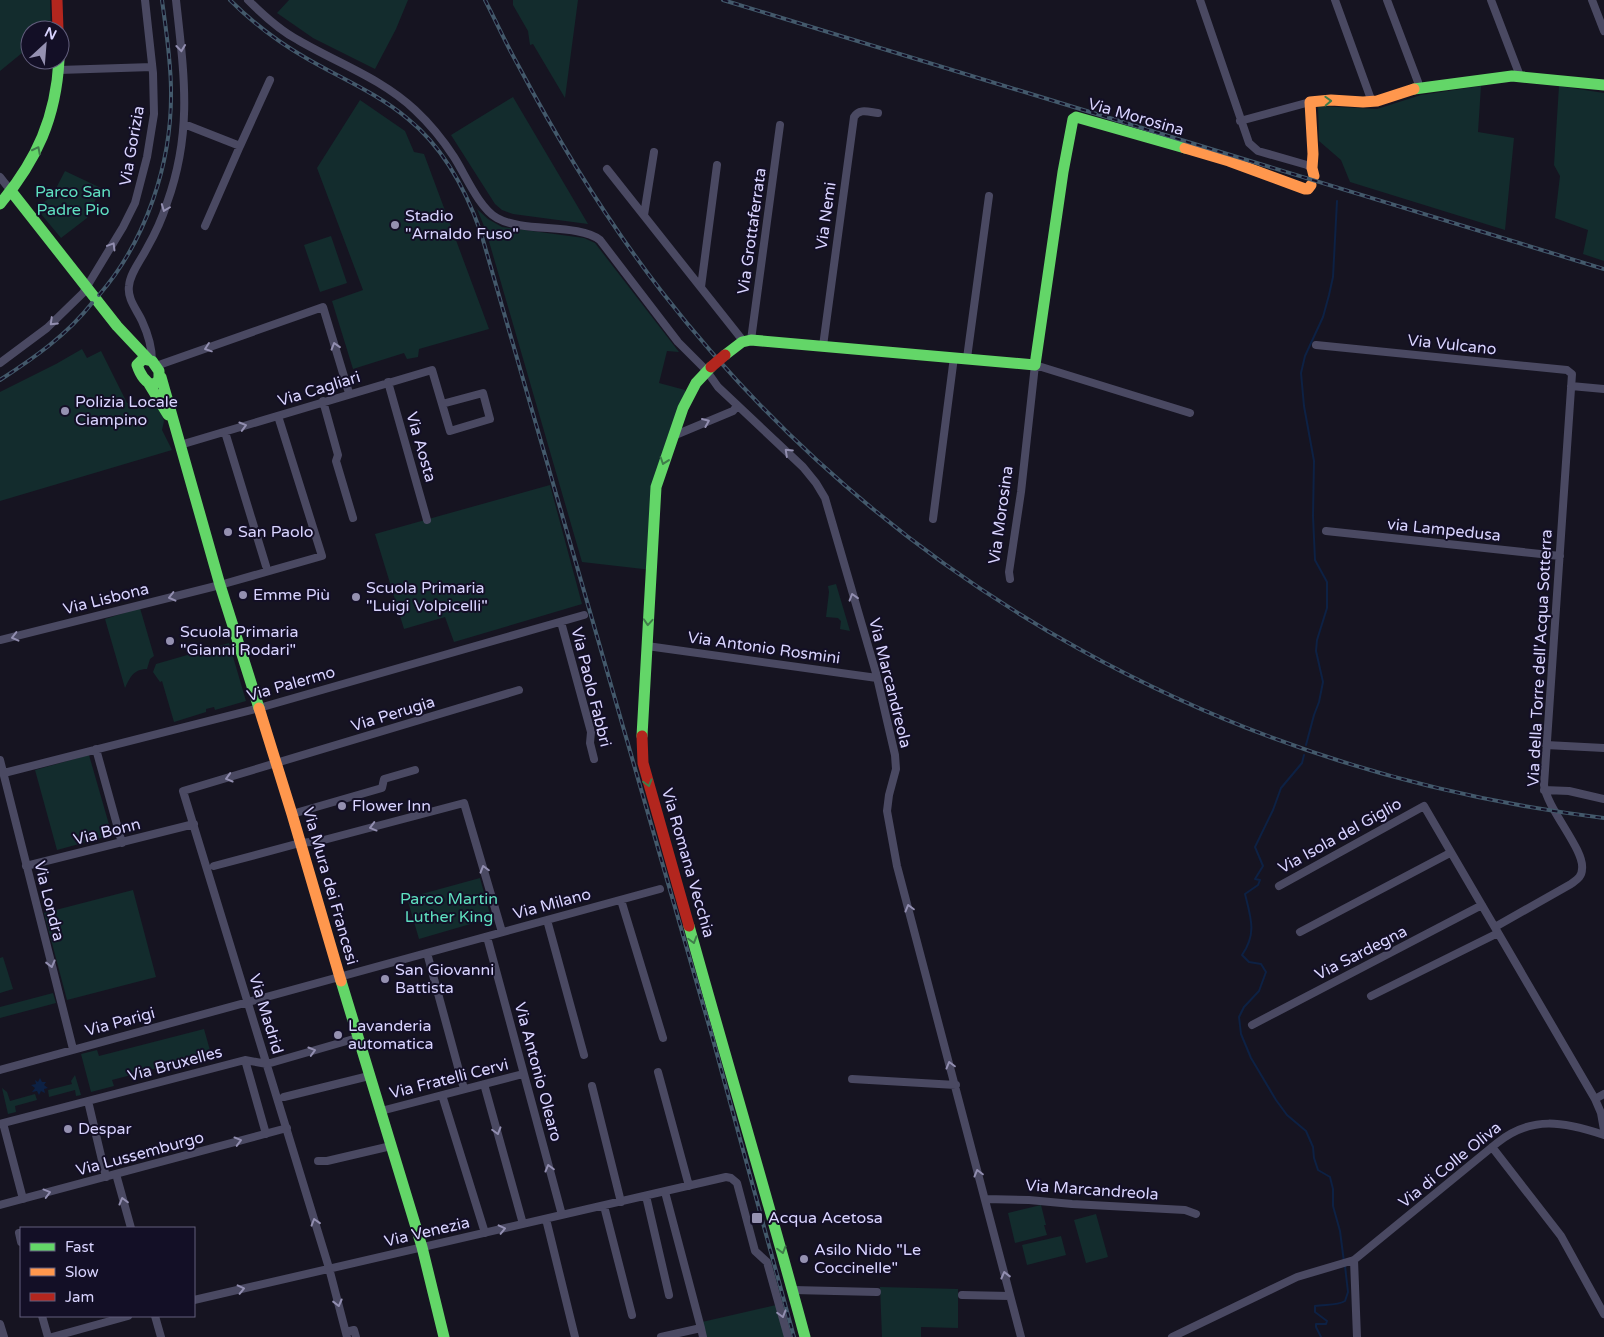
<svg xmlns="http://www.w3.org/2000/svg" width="1604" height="1337" font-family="'Varela Round',sans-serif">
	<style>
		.green { fill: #132c2d }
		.water { fill: #0d2144 }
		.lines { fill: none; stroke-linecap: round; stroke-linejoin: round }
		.stream { stroke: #0d2144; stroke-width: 2 }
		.street { stroke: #4a4962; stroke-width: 8 }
		.fast { stroke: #63d668; stroke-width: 11 }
		.slow { stroke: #ff974d; stroke-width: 11 }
		.jam { stroke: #b3261e; stroke-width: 11 }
		.rail-casing { stroke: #43596b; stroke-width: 4 }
		.rail { stroke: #130f26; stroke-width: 2; stroke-dasharray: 5.5; stroke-linecap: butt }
		.jam-bridge { stroke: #b3261e; stroke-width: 11 }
		.oneway { stroke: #928eb0 }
		.oneway2 { stroke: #3f7c4a }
		.poi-dot { fill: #9591b1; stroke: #130f26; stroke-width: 2 }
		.labels { text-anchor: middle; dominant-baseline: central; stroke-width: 4; stroke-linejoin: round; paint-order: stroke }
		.street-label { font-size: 16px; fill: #d9d4ff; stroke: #130f26 }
		.park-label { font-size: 16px; fill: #5fe0c0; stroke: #130f26 }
		.poi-label { font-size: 16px; fill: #d9d4ff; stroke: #130f26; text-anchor: start }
	</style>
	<rect width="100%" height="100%" fill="#161421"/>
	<path class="green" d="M0,0H50L51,30H30V53H22L0,71Z
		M289,0H408L396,29L375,69L313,38L277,13Z
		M513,0H578L565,98L533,44L530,45L528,31L513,5Z
		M1481,86L1478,132L1514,138L1505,230L1350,182L1341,160L1319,141L1318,106L1377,109L1421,95Z
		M1559,86L1604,93V261L1583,254L1588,230L1555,218L1560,176L1554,165Z
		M513,97L588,224L513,214L502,210L495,204L451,135Z
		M360,100L405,131L414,152L424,154L489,329L419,349L418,357L407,359L404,353L353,369L332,301L363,290L317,168Z
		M65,171L101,188L87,218L61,238L36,208L52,196Z
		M477,209L488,219L502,227L584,238L595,243L679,352L667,351L659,383L685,390V404L656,487L652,570L582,562L486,231Z
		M331,236L347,283L320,292L304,245Z
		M82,349L87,358L101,351L127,403L155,402L162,414L164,421L162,430L172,450L0,501V392L56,364Z
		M550,485L582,604L454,642L445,617L404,629L375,534Z
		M836,584L850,631L840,629L841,621L838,618L826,617L829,592L828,586Z
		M140,608L154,656L150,659L147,669C133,669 130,678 125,688L105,619Z
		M229,643L246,701L215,710L214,707L206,709V712L174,722L162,681L160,682L153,672L156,664Z
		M89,755L112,835L57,850L35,770Z
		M480,878L491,918L419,939L407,898Z
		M133,890L156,977L67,1000L44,913Z
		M3,957L13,989L0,993V958Z
		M53,993L56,1003L0,1018V1007Z
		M204,1029L211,1054L112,1080L114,1086L91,1092L81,1054L97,1050L99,1056Z
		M75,1075L81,1095L76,1096L75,1090L49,1097L48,1090L72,1084L71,1081Z
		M2,1088L7,1092L10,1101L35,1094L37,1100L15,1106L16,1112L8,1114Z
		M1041,1205L1046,1225H1044L1047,1235L1015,1243L1008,1213Z
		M1096,1214L1108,1257L1086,1263L1074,1220Z
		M1061,1236L1066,1255L1027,1265L1022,1245Z
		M880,1287L958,1289V1328L921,1327V1337H882Z
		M776,1305L785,1337H706L702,1322Z"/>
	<path class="water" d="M40,1078L42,1082H46L44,1085L48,1088L44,1089L45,1093L41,1091L39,1095L37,1091L32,1092L35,1088L31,1085L36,1084L35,1080L38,1082Z"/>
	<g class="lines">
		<path class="stream" d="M1306,745L1314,715L1319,702L1323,682L1316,651L1317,640L1327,608V582L1315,560L1313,516L1314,461L1304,406L1301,373L1305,356L1323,317L1329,295L1333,277L1337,201
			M1304,755L1302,763L1281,788L1273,810L1255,847L1263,866L1255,879L1260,880L1258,885L1245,894C1251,918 1257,934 1242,955L1249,962L1261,964L1266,972L1259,991L1244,1007L1239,1017L1241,1034L1251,1058L1276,1100L1287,1115L1306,1131L1313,1147L1314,1158L1318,1170L1330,1177L1333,1189V1206L1340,1231L1344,1262
			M1321,1337L1316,1327V1324H1326L1327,1321L1315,1312V1306C1325,1304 1336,1306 1345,1301L1348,1292L1345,1266"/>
		<path class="street" d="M248,0C263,15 279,30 298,40C337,63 381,78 415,110C430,124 443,140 454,157C465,174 479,208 497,218C523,233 578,223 600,240L678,342L706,370L718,387L803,467L816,483L825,498L876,673L895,755L896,769L889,795L887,811L897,866L1021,1337
			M1200,0L1249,143L1258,151L1307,165L1312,168
			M1335,0L1372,102
			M1387,0L1418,82
			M1491,0L1520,76
			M1592,0L1604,31
			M59,70L152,67
			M1240,121L1310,102
			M184,124L240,146L270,80
			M607,169L744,342
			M0,177L11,191
			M644,215L654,152
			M205,226L240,146
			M701,287L717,165
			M751,340L780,125
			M1316,345L1567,370L1572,374L1544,785C1547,809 1585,850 1582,869C1582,877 1576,880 1571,884L1495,927
			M823,346L854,117C859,108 869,112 878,113
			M967,358L989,196
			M152,361C152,347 148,334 142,321C137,310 127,299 129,286C130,273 141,260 147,248C155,234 162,219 167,203C193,131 184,74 176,0
			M0,363L47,328L83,293L123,227L135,203L147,157L154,114L153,73L145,0
			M156,366L323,307L349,393
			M388,382L427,520
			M1571,386L1604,389
			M323,401L338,455L336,461L353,518
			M225,432L266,566
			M673,436L733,411L737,406
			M180,445L432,370L450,431L490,419L483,393L442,404
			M933,519L954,357
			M1326,531L1560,556
			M1010,579L1009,572L1021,492L1035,365L1190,413
			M561,622L591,732L590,743L594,759
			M0,640L220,585L322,556L278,416
			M647,646L877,678
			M1546,745L1604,748
			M96,749L122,843
			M0,760L73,1049
			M4,773L259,708L584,615
			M1544,790L1569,791L1604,799
			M292,814L382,788L384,779L415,770
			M26,866L194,824
			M214,866L300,843L320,841L464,803L502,932
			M1279,886L1424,806L1595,1099L1601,1113L1604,1130
			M621,900L663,1038
			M547,920L584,1055
			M1300,932L1450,853
			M487,937L562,1215
			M427,953L464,1089
			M1371,996L1498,933
			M1252,1025L1482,905
			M245,1060L266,1134
			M0,1070L660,889
			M658,1072L689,1186
			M852,1079L956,1085
			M484,1084L523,1224
			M592,1086L621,1202
			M442,1095L485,1233
			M284,1097L369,1076
			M1595,1099L1604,1094
			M88,1101L106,1177
			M381,1111L523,1074
			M3,1123L23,1199
			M0,1124L245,1060L267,1064L357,1038
			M1492,1147L1561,1236L1604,1314
			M318,1161H327L391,1146
			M116,1174L131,1228
			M665,1192L701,1328
			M646,1196L669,1295
			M985,1199L1029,1200L1072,1204L1185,1210L1196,1214
			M0,1205L287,1128
			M604,1206L632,1315
			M546,1219L575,1337
			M19,1233L21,1242
			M1354,1260L1357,1337
			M793,1290L877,1292
			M962,1295L1010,1296
			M194,1300L726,1177L731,1178L737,1183L755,1251L767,1262L788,1337
			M42,1316L48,1337
			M155,1316L161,1337
			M0,1324L4,1337
			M346,1332L354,1330L356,1337
			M52,1337L128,1316
			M347,1337L329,1268L183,791L519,690
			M661,1337L701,1328L703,1337
			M1172,1337L1297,1277L1354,1260L1497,1143C1532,1115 1564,1122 1604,1135"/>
		<path class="fast" d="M1414,89L1512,76L1604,85
			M11,191L117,326L148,359
			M0,204C37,160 56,117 59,60
			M725,355L742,342L751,340L1035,365L1063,172L1073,119L1076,117L1185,148
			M143,359L152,361L159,371V380L153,385C144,382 140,374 137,365Z
			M161,377L220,585L259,708
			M149,384L168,415
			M642,736L656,487L683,408L696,383L711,367
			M689,926C727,1063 768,1199 805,1337
			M341,981L422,1247L444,1337"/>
		<path class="slow" d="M1185,148L1229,161L1305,189H1308L1311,185
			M1314,176L1312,168L1313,154L1310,102L1331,100L1363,102L1377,101L1414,89
			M259,708L292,814L341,981"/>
		<path class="jam" d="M57,0L58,30
			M642,736L643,763L689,926"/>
		<g class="rail-casing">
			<path id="rail" d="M230,0C253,23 278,42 306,58C340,78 377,93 408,119C444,148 466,190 481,233L712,1036L794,1337
				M485,0C496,21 506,44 518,65C560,144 607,221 662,292C894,590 1231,772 1604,818
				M723,0L1604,269
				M99,295C146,241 172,163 171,91C171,61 166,30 162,0
				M0,380C34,358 67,335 92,303"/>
		</g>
		<use href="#rail" class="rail"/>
		<path class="jam-bridge" d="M711,367L725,355"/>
	</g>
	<defs><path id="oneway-chevron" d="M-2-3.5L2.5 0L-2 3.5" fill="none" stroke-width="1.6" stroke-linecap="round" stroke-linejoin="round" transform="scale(1.25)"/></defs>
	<g class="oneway">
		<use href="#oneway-chevron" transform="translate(181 48) rotate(84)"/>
		<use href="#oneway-chevron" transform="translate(165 208) rotate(111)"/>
		<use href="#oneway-chevron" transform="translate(112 246) rotate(-59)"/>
		<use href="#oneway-chevron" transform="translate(53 322) rotate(136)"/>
		<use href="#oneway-chevron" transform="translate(335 346) rotate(-107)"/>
		<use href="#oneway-chevron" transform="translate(208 348) rotate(161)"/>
		<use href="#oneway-chevron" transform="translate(706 422) rotate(-23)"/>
		<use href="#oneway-chevron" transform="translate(243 426) rotate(-16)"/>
		<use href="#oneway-chevron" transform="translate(788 452) rotate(-137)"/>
		<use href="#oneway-chevron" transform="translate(172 597) rotate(166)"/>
		<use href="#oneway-chevron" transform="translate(853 597) rotate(-107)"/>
		<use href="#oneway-chevron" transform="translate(15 637) rotate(166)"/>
		<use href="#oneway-chevron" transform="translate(229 778) rotate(164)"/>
		<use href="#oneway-chevron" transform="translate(373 827) rotate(165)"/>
		<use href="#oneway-chevron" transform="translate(484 869) rotate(-106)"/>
		<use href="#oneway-chevron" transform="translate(909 908) rotate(-105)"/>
		<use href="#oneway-chevron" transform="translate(51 964) rotate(76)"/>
		<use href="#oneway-chevron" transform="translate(312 1051) rotate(-16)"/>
		<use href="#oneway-chevron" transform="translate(950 1065) rotate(-105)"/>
		<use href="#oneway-chevron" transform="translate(497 1131) rotate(74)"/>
		<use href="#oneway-chevron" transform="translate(238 1141) rotate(-15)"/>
		<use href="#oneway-chevron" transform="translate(549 1168) rotate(-105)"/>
		<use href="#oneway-chevron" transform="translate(978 1173) rotate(-105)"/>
		<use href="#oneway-chevron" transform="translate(47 1193) rotate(-15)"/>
		<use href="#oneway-chevron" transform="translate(123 1201) rotate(-105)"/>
		<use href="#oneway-chevron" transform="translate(315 1222) rotate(-107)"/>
		<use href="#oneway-chevron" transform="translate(502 1229) rotate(-13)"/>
		<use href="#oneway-chevron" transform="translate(1005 1275) rotate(-104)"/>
		<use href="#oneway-chevron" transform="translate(241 1289) rotate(-13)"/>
		<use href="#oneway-chevron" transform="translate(338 1303) rotate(76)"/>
		<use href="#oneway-chevron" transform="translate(782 1314) rotate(74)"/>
	</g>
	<g class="oneway2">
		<use href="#oneway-chevron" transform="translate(1328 101) rotate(-2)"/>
		<use href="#oneway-chevron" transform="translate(37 150) rotate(-63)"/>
		<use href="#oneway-chevron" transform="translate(664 461) rotate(109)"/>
		<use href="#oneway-chevron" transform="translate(648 622) rotate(94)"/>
		<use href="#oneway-chevron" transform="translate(648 783) rotate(74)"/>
		<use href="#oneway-chevron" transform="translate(693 940) rotate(74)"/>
		<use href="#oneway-chevron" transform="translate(782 1250) rotate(75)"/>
	</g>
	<g class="poi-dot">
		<circle cx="395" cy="225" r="5"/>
		<circle cx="65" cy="411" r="5"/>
		<circle cx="228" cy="532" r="5"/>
		<circle cx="243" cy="595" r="5"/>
		<circle cx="356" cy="597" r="5"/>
		<circle cx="170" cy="641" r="5"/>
		<circle cx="342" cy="806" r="5"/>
		<circle cx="385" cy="979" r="5"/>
		<circle cx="338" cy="1035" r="5"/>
		<circle cx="68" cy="1129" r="5"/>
		<rect x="751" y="1212" width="12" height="12" rx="2.5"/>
		<circle cx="804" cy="1259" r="5"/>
	</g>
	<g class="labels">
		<g class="street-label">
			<text transform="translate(1136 117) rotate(16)">Via Morosina</text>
			<text transform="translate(132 146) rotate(-80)">Via Gorizia</text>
			<text transform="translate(826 216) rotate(-82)">Via Nemi</text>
			<text transform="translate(752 231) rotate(-82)">Via Grottaferrata</text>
			<text transform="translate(1452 345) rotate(6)">Via Vulcano</text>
			<text transform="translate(319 389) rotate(-17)">Via Cagliari</text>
			<text transform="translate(421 447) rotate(74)">Via Aosta</text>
			<text transform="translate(1001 515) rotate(-82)">Via Morosina</text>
			<text transform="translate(1444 530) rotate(6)">via Lampedusa</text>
			<text transform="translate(106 599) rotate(-14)">Via Lisbona</text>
			<text transform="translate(764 648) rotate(8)">Via Antonio Rosmini</text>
			<text transform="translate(1540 658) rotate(-87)">Via della Torre dell'Acqua Sotterra</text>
			<text transform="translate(890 683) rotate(76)">Via Marcandreola</text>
			<text transform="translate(291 684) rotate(-16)">Via Palermo</text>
			<text transform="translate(591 687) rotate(76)">Via Paolo Fabbri</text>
			<text transform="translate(393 714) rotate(-17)">Via Perugia</text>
			<text transform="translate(107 832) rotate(-14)">Via Bonn</text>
			<text transform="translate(1340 836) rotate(-29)">Via Isola del Giglio</text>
			<text transform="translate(688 863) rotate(74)">Via Romana Vecchia</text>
			<text transform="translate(330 886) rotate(74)">Via Mura dei Francesi</text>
			<text transform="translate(49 901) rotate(76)">Via Londra</text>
			<text transform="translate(552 904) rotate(-15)">Via Milano</text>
			<text transform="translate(1361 953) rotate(-27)">Via Sardegna</text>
			<text transform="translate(266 1014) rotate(73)">Via Madrid</text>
			<text transform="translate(120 1022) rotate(-15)">Via Parigi</text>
			<text transform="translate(175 1064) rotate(-15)">Via Bruxelles</text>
			<text transform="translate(538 1072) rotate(75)">Via Antonio Olearo</text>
			<text transform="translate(449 1079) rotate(-14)">Via Fratelli Cervi</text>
			<text transform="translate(140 1154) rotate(-15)">Via Lussemburgo</text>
			<text transform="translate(1450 1165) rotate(-39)">Via di Colle Oliva</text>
			<text transform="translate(1092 1190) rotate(4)">Via Marcandreola</text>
			<text transform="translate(427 1232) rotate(-13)">Via Venezia</text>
		</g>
		<g class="park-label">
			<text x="73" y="192">Parco San<tspan x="73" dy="18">Padre Pio</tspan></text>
			<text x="449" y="899">Parco Martin<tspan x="449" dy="18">Luther King</tspan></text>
		</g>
		<g class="poi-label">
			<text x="405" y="216">Stadio<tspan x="405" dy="18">"Arnaldo Fuso"</tspan></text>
			<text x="75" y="402">Polizia Locale<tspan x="75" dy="18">Ciampino</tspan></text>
			<text x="238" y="532">San Paolo</text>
			<text x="366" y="588">Scuola Primaria<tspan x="366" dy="18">"Luigi Volpicelli"</tspan></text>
			<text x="253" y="595">Emme Più</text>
			<text x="180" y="632">Scuola Primaria<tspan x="180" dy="18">"Gianni Rodari"</tspan></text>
			<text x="352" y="806">Flower Inn</text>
			<text x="395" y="970">San Giovanni<tspan x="395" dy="18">Battista</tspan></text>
			<text x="348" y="1026">Lavanderia<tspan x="348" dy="18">automatica</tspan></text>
			<text x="78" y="1129">Despar</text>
			<text x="768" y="1218">Acqua Acetosa</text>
			<text x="814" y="1250">Asilo Nido "Le<tspan x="814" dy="18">Coccinelle"</tspan></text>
		</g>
	</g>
	<rect x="20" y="1227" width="175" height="90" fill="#130f26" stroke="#625e7d"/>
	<rect x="30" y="1243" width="25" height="8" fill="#63d668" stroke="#625e7d"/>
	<text x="65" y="1252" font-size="15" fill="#d9d4ff">Fast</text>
	<rect x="30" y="1268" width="25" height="8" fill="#ff974d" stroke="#625e7d"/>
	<text x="65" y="1277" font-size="15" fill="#d9d4ff">Slow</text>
	<rect x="30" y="1293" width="25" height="8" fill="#b3261e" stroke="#625e7d"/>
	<text x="65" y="1302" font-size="15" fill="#d9d4ff">Jam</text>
	<g transform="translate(45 45) rotate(26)"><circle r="24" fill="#130f26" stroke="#625e7d"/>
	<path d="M0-4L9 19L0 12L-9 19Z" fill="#9591b1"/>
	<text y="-8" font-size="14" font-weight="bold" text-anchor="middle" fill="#d9d4ff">N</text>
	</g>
</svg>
